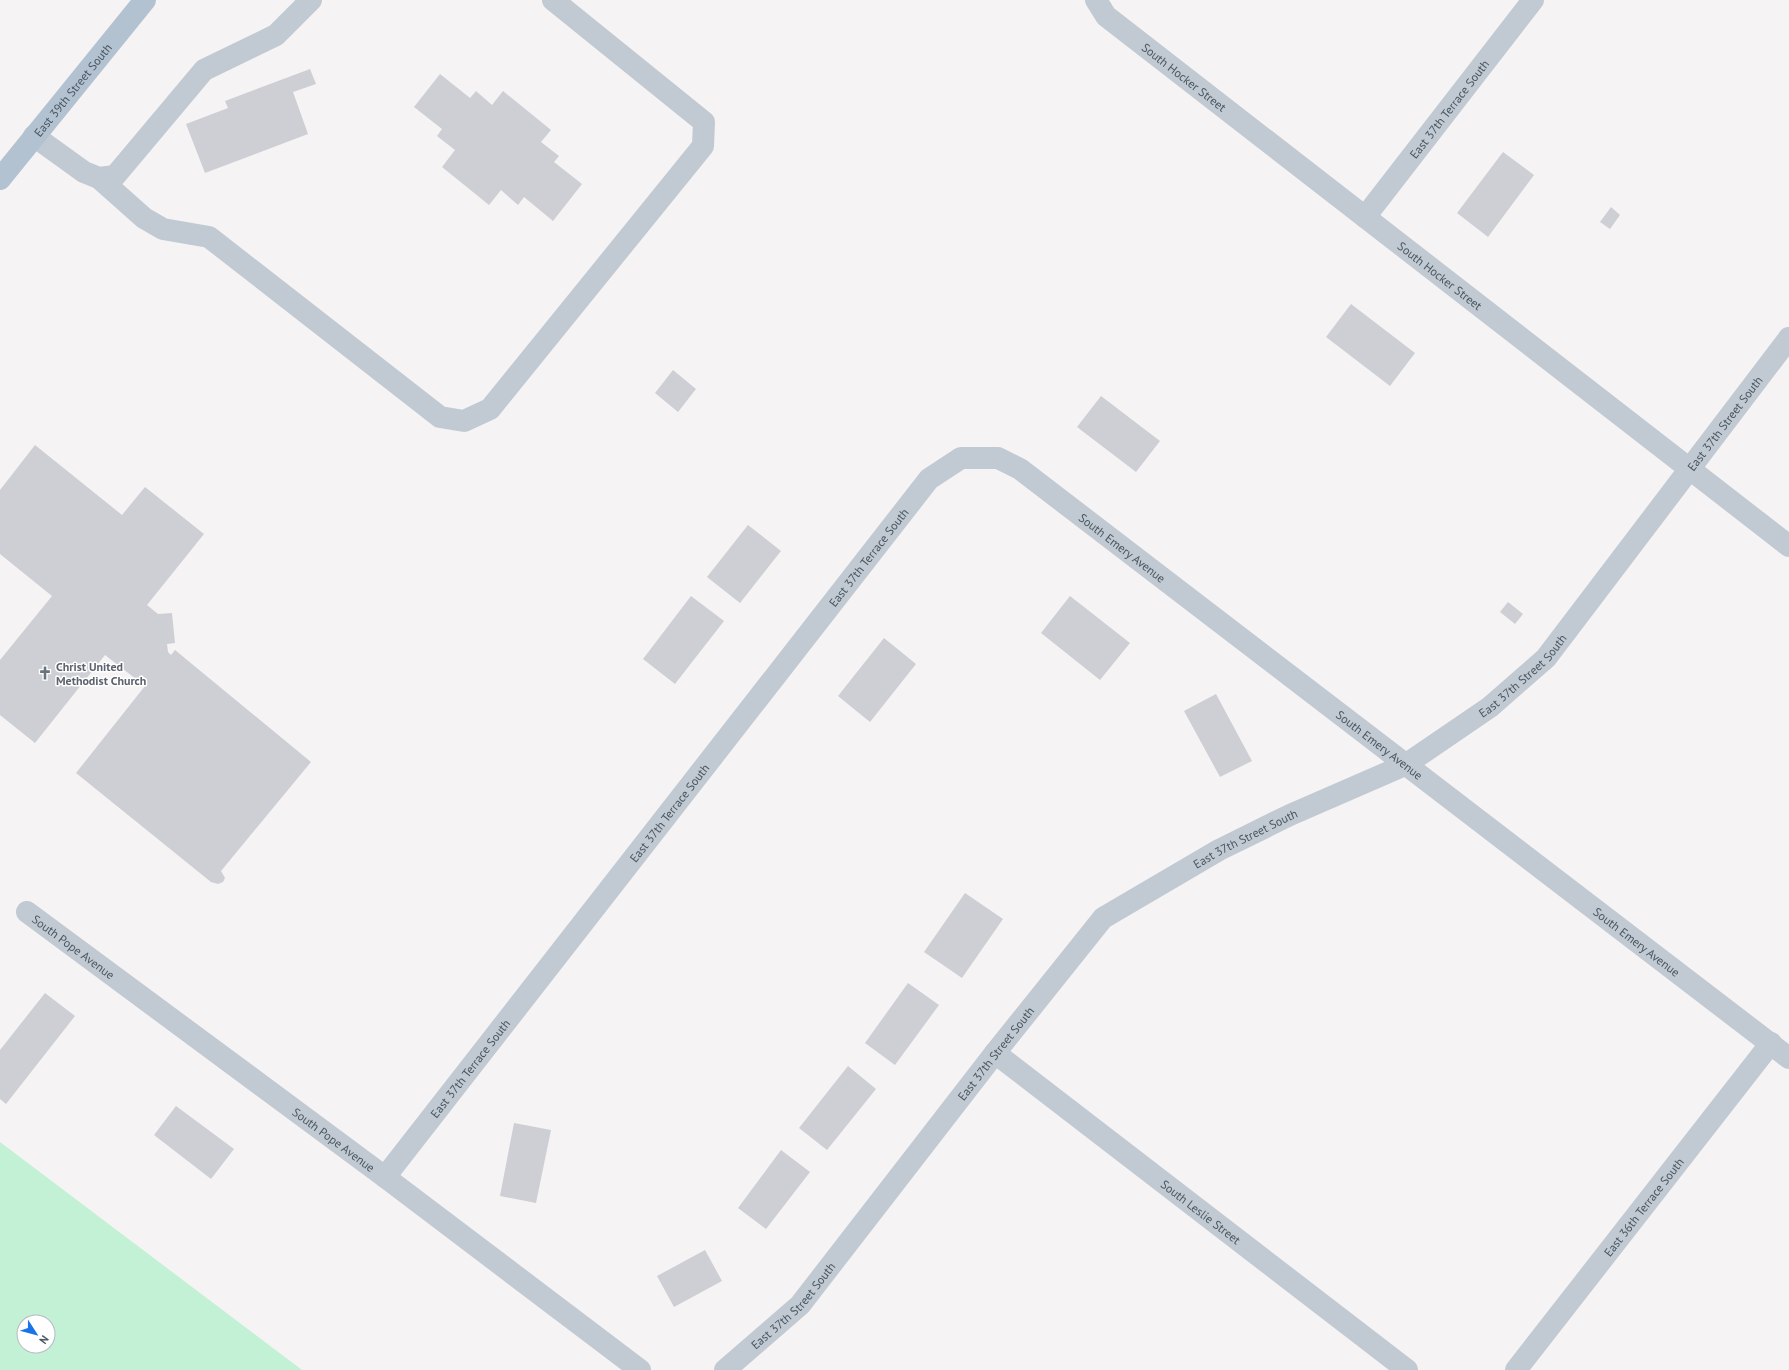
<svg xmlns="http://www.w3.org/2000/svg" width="1789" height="1370" font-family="'PT Sans',sans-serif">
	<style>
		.green { fill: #c3f1d5; fill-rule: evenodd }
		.building { fill: #cdcfd5 }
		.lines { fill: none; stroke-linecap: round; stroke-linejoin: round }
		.minor { stroke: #c1cad2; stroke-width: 22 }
		.major { stroke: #b3c2d1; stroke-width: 22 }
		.labels { text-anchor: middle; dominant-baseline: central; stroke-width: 3; stroke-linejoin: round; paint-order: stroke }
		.street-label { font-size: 12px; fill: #4a5661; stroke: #fff }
		.worship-label { font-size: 12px; font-weight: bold; fill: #5b616d; stroke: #fff; text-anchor: start }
	</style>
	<rect width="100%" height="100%" fill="#f5f3f3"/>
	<path class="green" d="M0,1142L302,1370H0ZM24,1322H48V1346H24Z"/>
	<path class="building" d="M310,69L316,84L293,92L308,134L205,173L186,124L228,108L225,101Z
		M440,74L470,98L476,91L492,105L503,91L551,130L541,142L559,156L554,162L582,184L553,221L524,197L518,205L501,190L489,205L442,167L455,150L437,136L442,129L414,107Z
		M1503,152L1534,175L1488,237L1457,213Z
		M1611,207L1620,215L1610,229L1600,222Z
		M1351,304L1415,353L1390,386L1326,337Z
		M673,370L696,389L678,412L655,393Z
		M1101,396L1160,441L1136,472L1077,427Z
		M35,445L122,515L145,487L204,534L147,605L158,614L172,613L175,643L167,644L168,652L171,655L175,650L311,762L221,871L225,878L223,882L218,884L211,882L76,773L145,686L105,655L35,743L0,715V660L52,596L0,554V490Z
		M748,525L781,551L740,603L707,577Z
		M691,596L724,621L675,684L643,659Z
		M1070,596L1130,643L1100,680L1041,633Z
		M1508,602L1523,614L1515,624L1500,612Z
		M884,638L916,664L870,722L838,696Z
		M1216,694L1252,761L1220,777L1184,711Z
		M965,893L1003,919L962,978L924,952Z
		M908,983L939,1005L895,1065L865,1043Z
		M45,993L75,1016L6,1104L0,1099V1050Z
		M848,1066L876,1089L827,1150L799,1128Z
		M176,1106L234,1149L211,1179L154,1135Z
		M514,1123L551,1130L536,1203L500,1196Z
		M781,1150L810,1172L766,1229L738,1208Z
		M705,1250L722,1281L674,1307L657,1276Z"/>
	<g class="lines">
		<g class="minor">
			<path id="s1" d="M1096,0L1106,16L1789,546"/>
			<path d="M34,136L84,172L99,178L115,176L204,70L276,35L311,0"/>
			<path d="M99,178L144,218L163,229L209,237L440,417L464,421L490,409L703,146L704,122L553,0"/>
			<path id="s2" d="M1365,217L1533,0"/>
			<path id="s3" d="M27,912L385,1177L640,1370"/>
			<path id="s4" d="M995,1053L1407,1370"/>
			<path id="s5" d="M385,1177L929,479L961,458H998L1020,469L1789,1058"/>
			<path id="s6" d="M725,1370L800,1305L995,1053L1103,918L1219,850L1290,815L1405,765L1490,707L1546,658L1789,338"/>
			<path id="s7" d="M1516,1370L1771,1043"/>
		</g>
		<path class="major" id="s8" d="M0,179L145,0"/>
	</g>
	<defs>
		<g id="church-bare" transform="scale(1.08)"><path d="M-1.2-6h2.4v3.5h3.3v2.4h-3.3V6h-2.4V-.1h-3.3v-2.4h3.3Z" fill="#6b7280" stroke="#fff" stroke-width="2.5" paint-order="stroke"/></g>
	</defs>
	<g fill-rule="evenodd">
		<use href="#church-bare" x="45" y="673"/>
	</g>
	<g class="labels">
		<g class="street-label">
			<text stroke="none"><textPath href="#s1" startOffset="118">South Hocker Street</textPath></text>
			<text stroke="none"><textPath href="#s8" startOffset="115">East 39th Street South</textPath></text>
			<text stroke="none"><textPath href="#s2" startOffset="137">East 37th Terrace South</textPath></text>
			<text stroke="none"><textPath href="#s1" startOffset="442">South Hocker Street</textPath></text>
			<text stroke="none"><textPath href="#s6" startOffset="1402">East 37th Street South</textPath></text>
			<text stroke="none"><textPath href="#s5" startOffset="1114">South Emery Avenue</textPath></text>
			<text stroke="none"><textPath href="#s5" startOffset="786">East 37th Terrace South</textPath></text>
			<text stroke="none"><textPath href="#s6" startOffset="1078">East 37th Street South</textPath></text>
			<text stroke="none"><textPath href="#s5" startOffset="1438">South Emery Avenue</textPath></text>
			<text stroke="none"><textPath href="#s5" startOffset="462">East 37th Terrace South</textPath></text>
			<text stroke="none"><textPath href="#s6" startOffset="754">East 37th Street South</textPath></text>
			<text stroke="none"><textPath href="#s5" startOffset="1762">South Emery Avenue</textPath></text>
			<text stroke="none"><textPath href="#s3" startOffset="58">South Pope Avenue</textPath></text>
			<text stroke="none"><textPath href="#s6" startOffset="418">East 37th Street South</textPath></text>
			<text stroke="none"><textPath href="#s5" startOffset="138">East 37th Terrace South</textPath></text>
			<text stroke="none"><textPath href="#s3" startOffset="382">South Pope Avenue</textPath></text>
			<text stroke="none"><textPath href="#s7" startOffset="207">East 36th Terrace South</textPath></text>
			<text stroke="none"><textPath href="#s4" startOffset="260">South Leslie Street</textPath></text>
			<text stroke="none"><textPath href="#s6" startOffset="94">East 37th Street South</textPath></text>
		</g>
		<g class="worship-label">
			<text x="56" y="666">Christ United<tspan x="56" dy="14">Methodist Church</tspan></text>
		</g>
	</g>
	<g transform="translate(36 1334) rotate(126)"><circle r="19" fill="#ffffff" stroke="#b7bbc0"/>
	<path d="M0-3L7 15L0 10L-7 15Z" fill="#1a73e8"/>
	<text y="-6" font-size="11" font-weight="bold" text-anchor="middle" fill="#4a5661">N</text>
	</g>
</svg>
